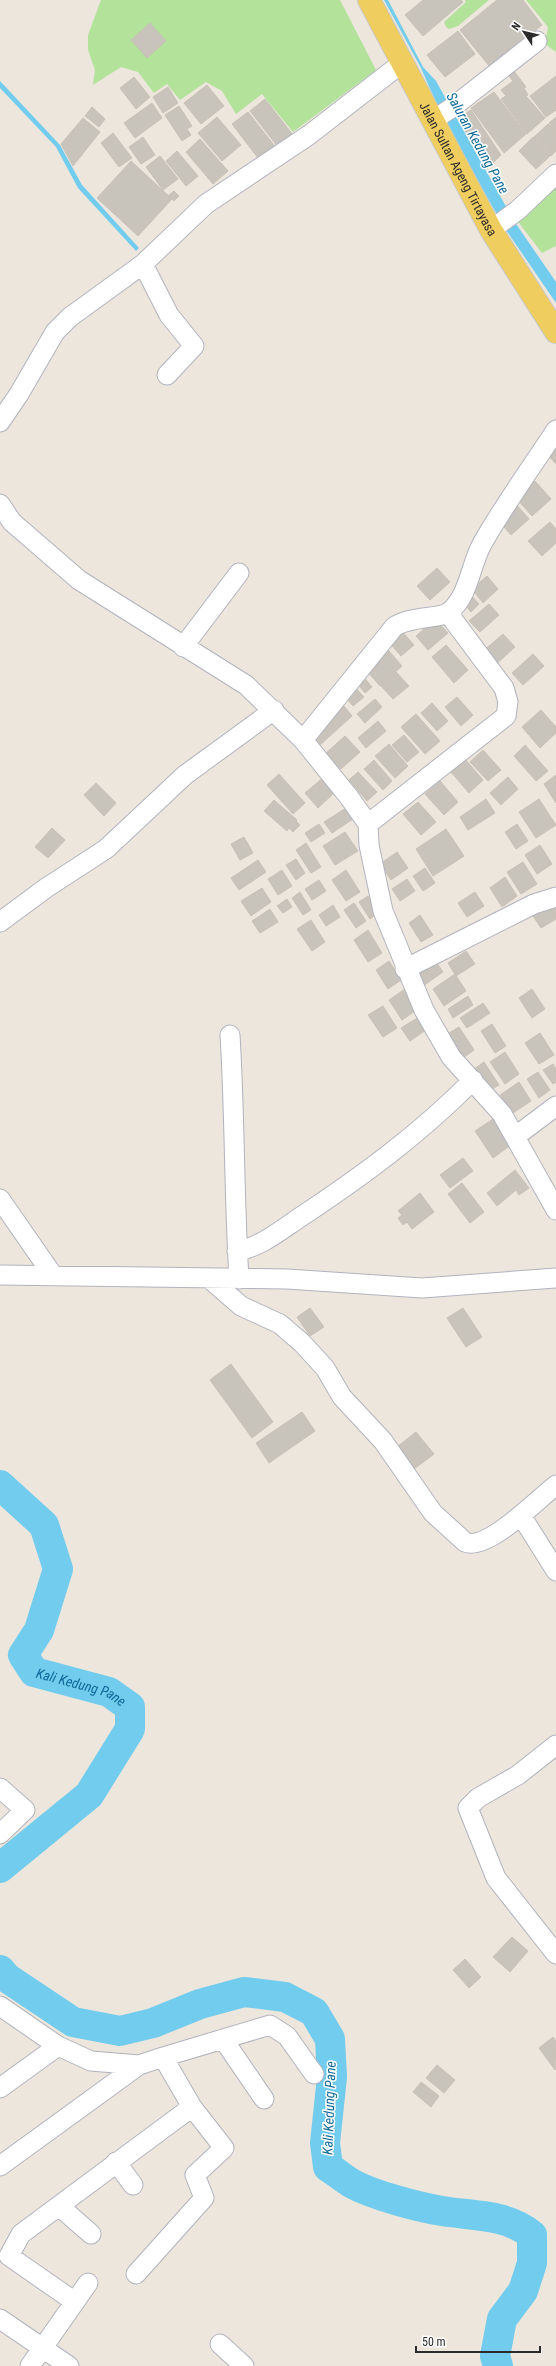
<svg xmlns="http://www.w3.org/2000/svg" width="556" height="2366" font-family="'Roboto Condensed',sans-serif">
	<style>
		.green { fill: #b3e29a }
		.water { fill: #71cced }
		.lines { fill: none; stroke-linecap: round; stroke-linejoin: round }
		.river { stroke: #71cced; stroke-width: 30 }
		.building { fill: #c8c4bb; stroke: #c8c1b6 }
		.street-casing { stroke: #b1b3be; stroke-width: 21 }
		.primary-casing { stroke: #c8c8c8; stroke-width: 24 }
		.street { stroke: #fff; stroke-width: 19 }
		.primary { stroke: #efcd5f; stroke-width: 22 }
		.labels { text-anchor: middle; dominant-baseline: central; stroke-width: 3; stroke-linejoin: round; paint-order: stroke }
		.street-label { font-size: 13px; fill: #2b2b2b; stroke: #fff }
		.water-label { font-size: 14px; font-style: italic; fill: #0f6a9a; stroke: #fff }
	</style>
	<rect width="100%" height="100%" fill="#ece6dd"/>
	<path class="green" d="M101,0H340L376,70L293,132L262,94L236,114L222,91L206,82L180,100L167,84L154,93L138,72L121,67L93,85L95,70L88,50V35Z
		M465,0H489L458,26L449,29L446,27L444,22L466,2Z
		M526,0H556V52L545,44L548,27Z
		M556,180V246L542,253L516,219Z"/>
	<path class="water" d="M384,0H388L423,67L436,81L514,221L556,282V303L504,227L445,123L421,68Z
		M0,81L60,145L82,185L139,248L136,251L78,188L56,147L0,88Z"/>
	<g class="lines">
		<g class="river">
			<path id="s1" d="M0,1485L44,1525L58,1569L39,1630L23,1655L34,1672L109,1692L130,1707V1729L89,1795L0,1868"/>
			<path d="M0,1970L7,1978L73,2022L120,2031L153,2023L200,2004L244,1992L285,1997L314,2012L330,2039L332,2077L325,2143L328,2167C336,2172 343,2178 351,2183C372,2195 418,2207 442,2211C473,2216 507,2214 532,2235V2263L523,2291L502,2319L495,2356L498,2366"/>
		</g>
	</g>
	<path class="building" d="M423,0H461L463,2L423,36L405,15Z
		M497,0H523L542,25L490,67L460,30Z
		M150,23L166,41L147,58L131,40Z
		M458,31L475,54L445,77L427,55Z
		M514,71L526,87L524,88L528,95L526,96L545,118L527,134L501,99L506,96L501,90L513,81L508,75Z
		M556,76V110L546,117L530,96Z
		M134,77L150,97L136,109L120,88Z
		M207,85L224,106L201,124L184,103Z
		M168,87L178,103L163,113L153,97Z
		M494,92L526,134L504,153L471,108Z
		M265,99L293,135L278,147L250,111Z
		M152,103L162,118L135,138L124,123Z
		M179,106L192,126L187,129L191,135L182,141L165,115Z
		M92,107L105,119L99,127L85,116Z
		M471,110L501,155L487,169L458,118Z
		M248,112L277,149L261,162L232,124Z
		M217,117L241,145L222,161L198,133Z
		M556,117V132L549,123Z
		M83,118L100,132L73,166L61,144Z
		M548,124L556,132V151L551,156L534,137Z
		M113,133L132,158L119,167L101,143Z
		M143,137L155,155L141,164L129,147Z
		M533,137L550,156L536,169L519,151Z
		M200,139L228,171L213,184L186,152Z
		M177,151L198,176L186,186L166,161Z
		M160,156L178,179L163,190L146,167Z
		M131,161L172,199L138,236L97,198Z
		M174,191L179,196L174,201L169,195Z
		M556,445V464L547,454Z
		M535,481L551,499L532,516L516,498Z
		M516,504L529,519L511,535L498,520Z
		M550,522L556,529V543L542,556L528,541Z
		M437,568L450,582L430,600L417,586Z
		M487,576L498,589L483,603L472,589Z
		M470,594L479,604L471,612L462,601Z
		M489,604L499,615L480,632L469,621Z
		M435,619L448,633L428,650L416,636Z
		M399,628L414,645L401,656L386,639Z
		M503,634L515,647L494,666L482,652Z
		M446,645L468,670L454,683L432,657Z
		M388,650L402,666L380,686L366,670Z
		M533,654L544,666L523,685L512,673Z
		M396,672L409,686L393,699L381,686Z
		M361,674L372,687L365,693L354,680Z
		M352,684L364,697L353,706L342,693Z
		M457,697L473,715L461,726L445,707Z
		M375,699L382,707L365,723L357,714Z
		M432,703L448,721L437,731L421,713Z
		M344,706L352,716L320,745L311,734Z
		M541,710L556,727V733L540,748L522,727Z
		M416,714L440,741L425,754L401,727Z
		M378,721L386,731L366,748L358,738Z
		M404,735L419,752L407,762L392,745Z
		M345,736L360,752L341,769L326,753Z
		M389,744L408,766L395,778L375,756Z
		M525,745L548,771L536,781L514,756Z
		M483,750L501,770L488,781L470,762Z
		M465,759L483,780L469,793L451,772Z
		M374,760L392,781L383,790L364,769Z
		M358,772L377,792L367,801L349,780Z
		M279,774L305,803L293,814L267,785Z
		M556,775V803L544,784Z
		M324,777L336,791L318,808L305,793Z
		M508,777L518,789L501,805L490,793Z
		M440,781L458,802L444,815L425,794Z
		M96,783L116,803L104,816L84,795Z
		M486,799L495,813L468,830L460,817Z
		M539,799L556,825L536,838L519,812Z
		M274,800L297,820L296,821L300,825L293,832L289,828L287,831L264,811Z
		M418,802L436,822L421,835L403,814Z
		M346,808L353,819L332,833L324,822Z
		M319,824L325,833L311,842L305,833Z
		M517,824L528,841L516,849L505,832Z
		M52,828L65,840L48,858L35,847Z
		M446,829L464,856L433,876L416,849Z
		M345,832L358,851L335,865L323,846Z
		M244,837L253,853L240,860L231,844Z
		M306,843L321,867L311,873L296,850Z
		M540,845L552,864L537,874L525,855Z
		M397,852L408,868L391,880L380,864Z
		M296,859L305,873L296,880L286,865Z
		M258,860L266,872L239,890L231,878Z
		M523,862L537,884L521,894L507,872Z
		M425,868L435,883L423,891L413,876Z
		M282,870L292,886L278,895L268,879Z
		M346,870L360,892L346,901L332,880Z
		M505,877L517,896L502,907L490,888Z
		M407,879L415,891L400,901L392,889Z
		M319,880L326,891L312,900L305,889Z
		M262,888L271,902L251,916L241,901Z
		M300,892L311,910L303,915L292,898Z
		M475,892L484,906L467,917L458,903Z
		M368,896L379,912L370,919L359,902Z
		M287,899L292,907L283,913L277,906Z
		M354,903L366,921L356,928L344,910Z
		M552,903L556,910V919L541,928L533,916Z
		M333,905L340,917L326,926L319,915Z
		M270,909L278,922L260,933L252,921Z
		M420,915L433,935L421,942L409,923Z
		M311,920L325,942L312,951L297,929Z
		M368,930L382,953L368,962L354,940Z
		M466,951L475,964L456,976L448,963Z
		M434,959L443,972L423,986L414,972Z
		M389,961L401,980L388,989L376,970Z
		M455,974L466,991L444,1006L433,989Z
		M405,989L418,1009L402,1020L389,1000Z
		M532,989L545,1009L532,1018L519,998Z
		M468,996L473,1005L453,1018L448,1009Z
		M483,1003L490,1013L467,1028L460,1018Z
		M383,1006L397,1028L383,1037L368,1015Z
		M419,1017L426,1030L410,1041L401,1028Z
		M492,1024L506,1046L495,1053L481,1031Z
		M459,1027L474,1050L460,1060L444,1036Z
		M540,1033L554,1055L539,1064L525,1043Z
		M505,1052L519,1074L505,1084L490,1062Z
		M484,1062L499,1085L487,1092L473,1070Z
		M553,1064L556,1069V1082L553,1084L543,1070Z
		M538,1072L550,1090L539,1098L527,1079Z
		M519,1082L531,1101L513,1113L500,1095Z
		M493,1119L511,1145L493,1158L475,1131Z
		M463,1158L473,1171L450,1188L440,1175Z
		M515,1170L529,1188L519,1195L516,1190L497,1206L487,1193Z
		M462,1183L484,1212L470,1223L448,1194Z
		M420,1193L434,1212L412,1229L407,1222L403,1225L398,1218L402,1215L398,1211Z
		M310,1308L324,1327L310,1336L297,1317Z
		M463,1308L482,1337L466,1347L447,1318Z
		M231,1364L273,1422L252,1438L210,1380Z
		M302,1412L315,1431L269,1463L256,1443Z
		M416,1432L434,1454L414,1469L397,1447Z
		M512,1937L528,1951L510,1972L493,1957Z
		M465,1959L481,1977L469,1988L453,1970Z
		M553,2037L556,2041L555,2070L539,2048Z
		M437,2065L455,2080L444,2093L426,2078Z
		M421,2082L439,2096L431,2107L413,2092Z"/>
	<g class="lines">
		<g class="street-casing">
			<path id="street" d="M432,121L453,107L537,41
				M491,230L518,210L556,174
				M143,264L169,315L194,346L167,375
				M0,422L19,394L55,332L70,317L143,264L206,204L309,135L402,63
				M0,504L12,522L79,580L246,685L303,740L349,797L368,824L369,845L383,911L424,1010L451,1057L502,1114L556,1210
				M183,647L239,573
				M303,740L394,627C409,616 440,619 449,612C469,596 470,566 482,544C504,505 531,468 556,430
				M368,824L506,716L508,702L504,688L448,613
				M0,922L46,888L106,849L185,775L274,710
				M405,969L534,904L556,897
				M230,1035C235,1116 234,1198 239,1279
				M516,1136L556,1106
				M0,1199L52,1274
				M237,1251C259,1248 281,1230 299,1218C361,1177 420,1134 473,1080
				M0,1275L287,1279L422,1288L556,1278
				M210,1279L241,1306L280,1324L302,1343L325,1368L342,1397L383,1441L433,1513L465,1542C487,1552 539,1498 556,1485
				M522,1517L556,1571
				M556,1745L518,1775L478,1798L468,1808L496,1878L556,1954
				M0,1788L25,1810L0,1834
				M0,2006L58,2046L91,2061L139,2065L163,2057
				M223,2039L264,2099
				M0,2088L58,2046
				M192,2107L163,2057L270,2025L287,2036L314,2074
				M116,2162L133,2185
				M0,2166L139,2065
				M59,2206L91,2234
				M75,2302L9,2256L21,2234L192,2107L224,2148L195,2175L204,2198L136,2274
				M0,2319L69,2366
				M220,2344L244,2366
				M30,2366L88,2283"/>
		</g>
		<g class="primary-casing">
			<g id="primary">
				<path id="s2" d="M369,0L491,230L556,332"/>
			</g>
		</g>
		<use href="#street" class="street"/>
		<use href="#primary" class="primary"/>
	</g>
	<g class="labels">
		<g class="street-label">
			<text stroke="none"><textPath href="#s2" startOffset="191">Jalan Sultan Ageng Tirtayasa</textPath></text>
		</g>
		<g class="water-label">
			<text transform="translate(478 143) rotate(61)">Saluran Kedung Pane</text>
			<text stroke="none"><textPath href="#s1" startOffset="269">Kali Kedung Pane</textPath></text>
			<text transform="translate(329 2108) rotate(-88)">Kali Kedung Pane</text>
		</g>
	</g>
	<g transform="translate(524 32) rotate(305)" stroke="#ffffff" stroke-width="3" paint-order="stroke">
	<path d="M0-3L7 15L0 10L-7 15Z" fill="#2b2b2b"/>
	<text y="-6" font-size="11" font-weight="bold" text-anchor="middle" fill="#2b2b2b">N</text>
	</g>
	<path d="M416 2346v6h124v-6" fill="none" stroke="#2b2b2b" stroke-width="2"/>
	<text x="422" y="2346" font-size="12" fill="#2b2b2b" stroke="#ffffff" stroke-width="3" paint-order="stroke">50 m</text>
</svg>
